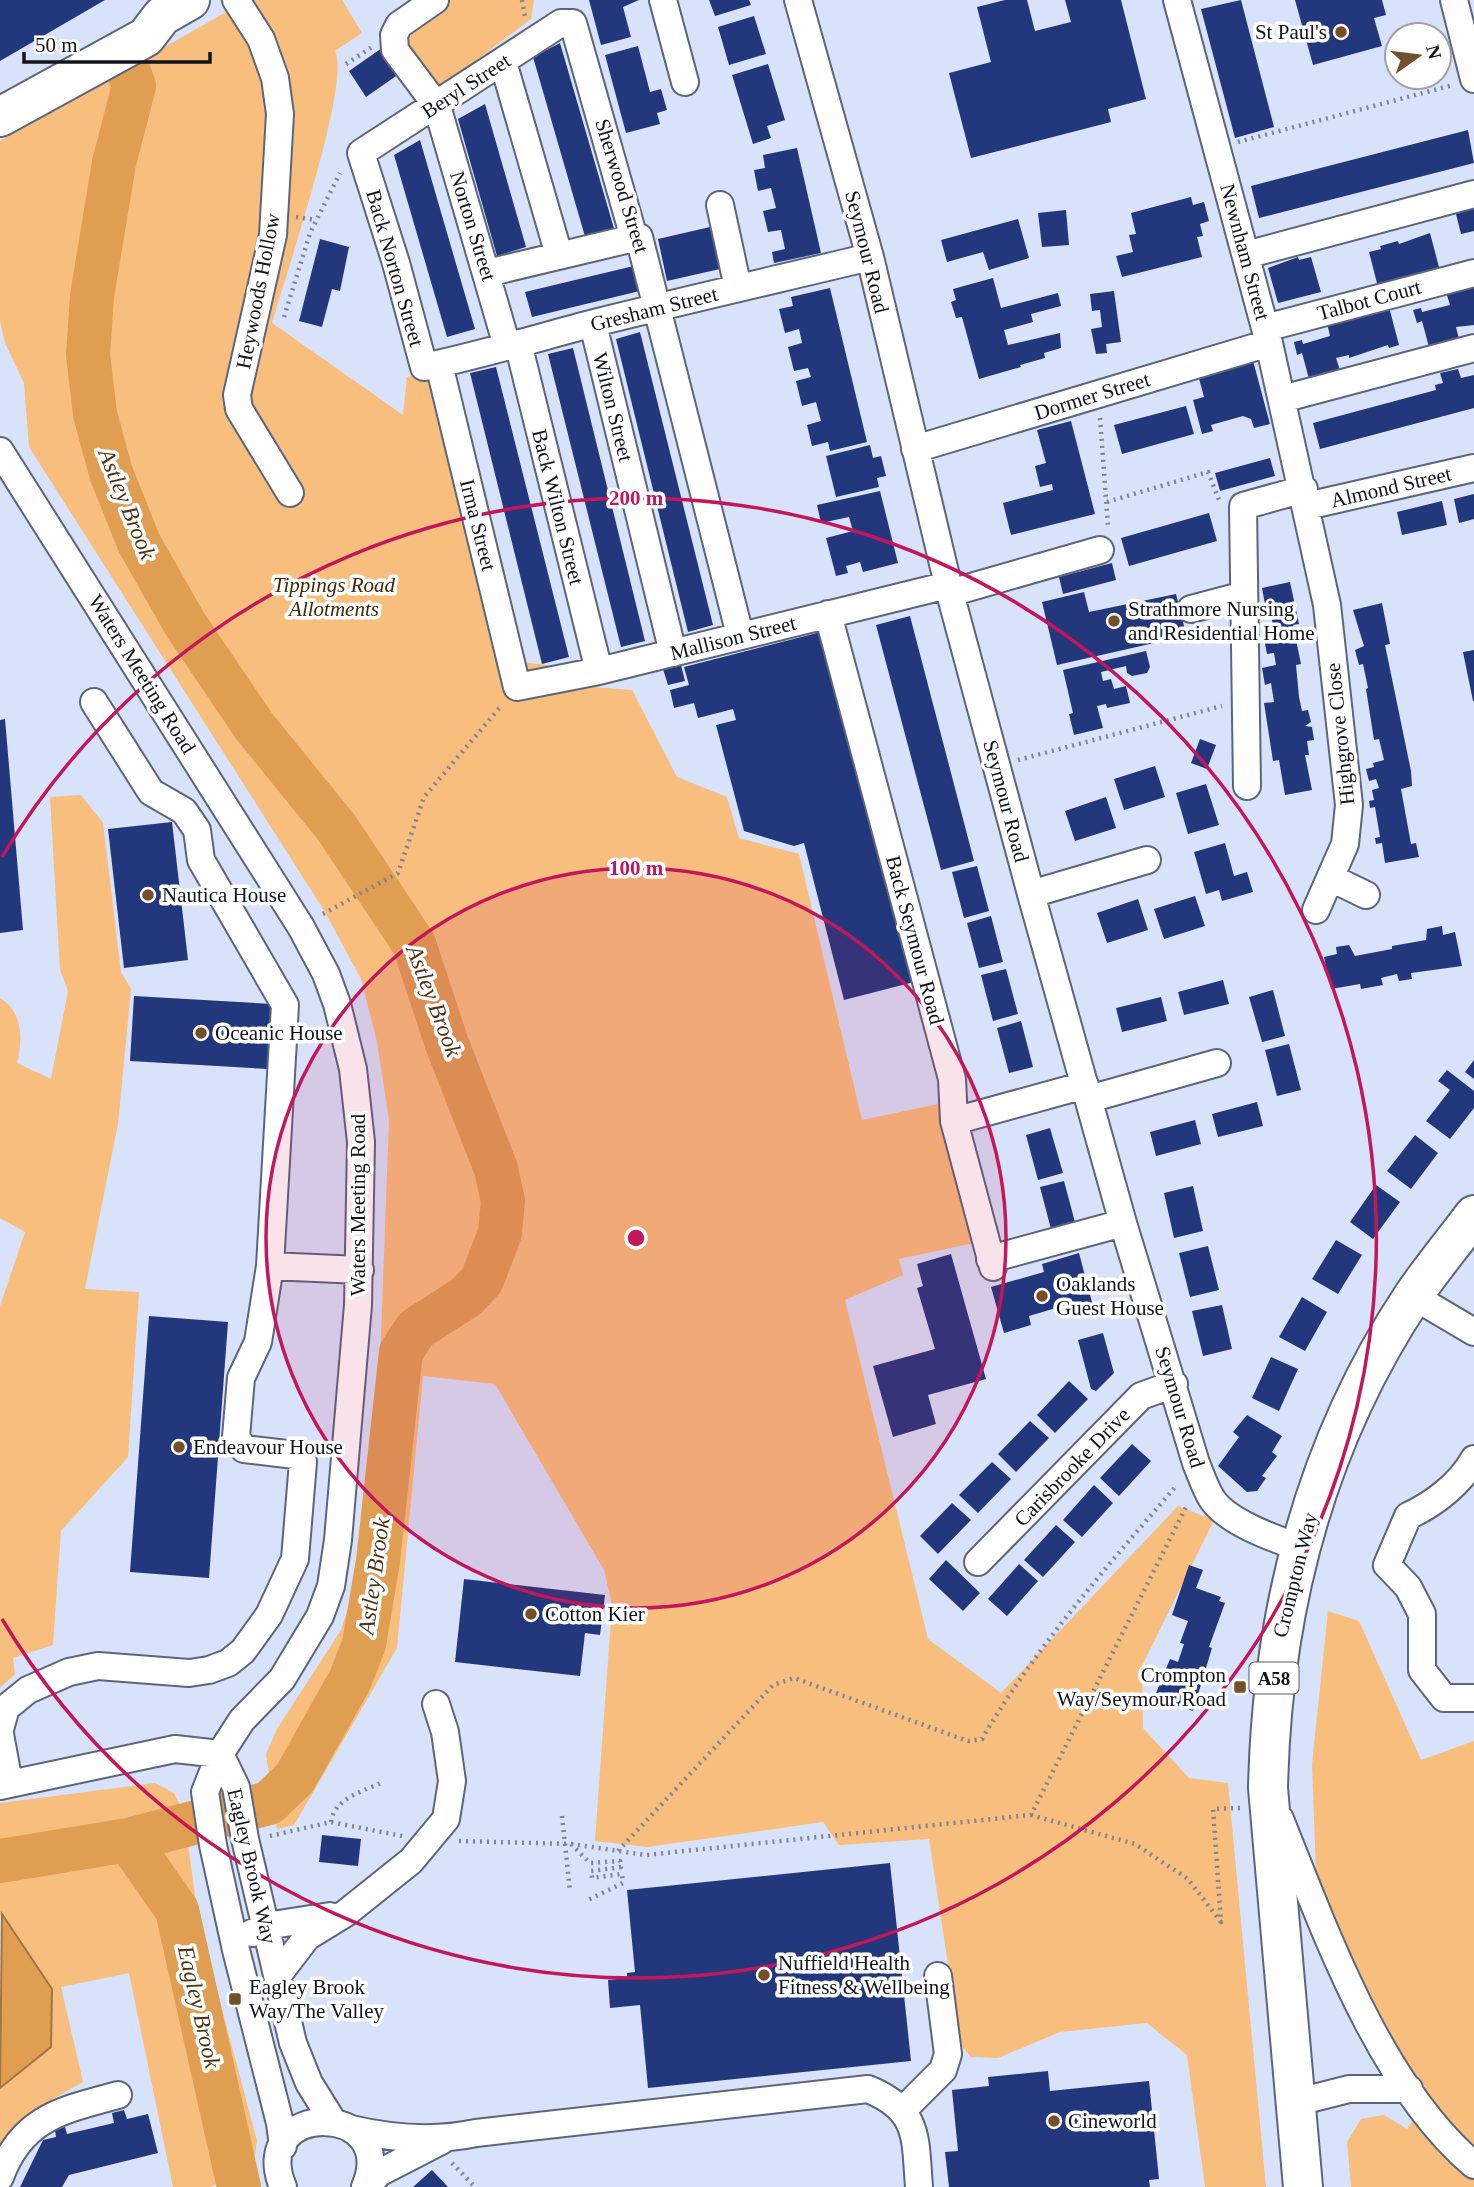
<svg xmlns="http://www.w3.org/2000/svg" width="1474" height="2187" font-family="Georgia,serif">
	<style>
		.green { fill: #f8be7d }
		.water { fill: #df9e52; stroke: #a17542; stroke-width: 2 }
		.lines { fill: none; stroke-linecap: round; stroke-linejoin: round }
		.river { stroke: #df9e52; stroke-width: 44 }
		.building { fill: #23377d }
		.minor-casing { stroke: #5c6579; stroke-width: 30 }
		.highway-casing { stroke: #5c6579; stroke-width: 42 }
		.path { stroke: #7d8494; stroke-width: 4.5; stroke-dasharray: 2 5; stroke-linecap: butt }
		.minor { stroke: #fff; stroke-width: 26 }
		.highway { stroke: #fff; stroke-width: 38 }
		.ring { fill: none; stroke: #c2185b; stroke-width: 3.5 }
		.poi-dot { fill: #735029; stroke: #fff; stroke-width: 2.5 }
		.labels { text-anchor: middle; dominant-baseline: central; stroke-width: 7; stroke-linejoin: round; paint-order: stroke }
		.shield { fill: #fff; stroke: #585a60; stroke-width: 2 }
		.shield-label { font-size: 19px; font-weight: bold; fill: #11141c }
		.poi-label { font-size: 21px; fill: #11141c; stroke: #fff; text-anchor: start }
		.street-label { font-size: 21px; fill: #11141c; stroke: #fff }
		.park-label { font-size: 21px; font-style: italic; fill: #412705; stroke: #fff }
		.water-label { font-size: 23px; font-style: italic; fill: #4e3312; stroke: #fff }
		.centre { fill: #c2185b; stroke: #fff; stroke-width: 3.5 }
		.ring-label { font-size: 21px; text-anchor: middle; font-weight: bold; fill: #c2185b; stroke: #fff; stroke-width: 7; stroke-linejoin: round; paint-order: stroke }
	</style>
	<rect width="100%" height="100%" fill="#d8e2fa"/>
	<path class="green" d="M247,0H342L362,33L335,51C352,81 284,280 272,323L403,415L407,377L450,368L521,662L555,666L578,661L592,687L632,690L677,777L727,797L739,838L799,854L862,1120L938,1104L974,1243L899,1259L903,1275L845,1300L928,1639L1001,1693L1178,1506L1214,1520L1142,1666L1143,1728L1189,1778L1228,1783L1266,2187H1205L1187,2055L1147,2023L1060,2032L998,2058L971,2057L960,2044L929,1839L839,1845L823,1822L647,1847L595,1841L612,1605L604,1570L495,1384L423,1376L397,1648L294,1825L277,1829L266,1754L277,1729L341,1630L357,1579L376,1470L389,1120L377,1042L361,979L325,912L29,447L24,383L5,343L0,321V141Z
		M449,0H534L531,19L438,89L407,43L418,23Z
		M81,795L103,823L121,972L131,989L118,1124L85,1289L139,1292L128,1457L61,1531L53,1645L13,1658L15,1674L0,1688V1306L25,1232L0,1218V998C23,1012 23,1040 17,1063L51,1079L68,991L60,970L50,797Z
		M1328,1611L1359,1621L1421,1760L1474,1741V2187H1351L1347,2142L1361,2119L1384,2115L1407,2129L1426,2100L1358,1979L1316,1873L1312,1764Z
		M155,1783L174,1793L184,1813L198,1919L257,2141L253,2166L211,2187H173L129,1973L61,1987L83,2082C45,2102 26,2117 0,2151V2088L51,2047L52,1989L2,1915L0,1916V1803Z"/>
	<path class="water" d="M2,1914L52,1989L51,2047L0,2088Z"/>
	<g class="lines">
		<path class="river" d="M128,1840L177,1910L239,2187
			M0,1861L128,1840L269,1803L295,1778L350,1680L364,1644L378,1561L401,1352L416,1329L466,1297L482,1280L500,1233L503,1201L496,1169L447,1044L414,944L336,827L254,726L185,624L139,543L111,473L95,414L88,355L92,296L114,163L134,86L129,72"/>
	</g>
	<path class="building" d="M0,0H105L0,61Z
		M589,0H639L623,7L631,37L601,45Z
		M709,0H749L751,5L715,16Z
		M1005,0H1027L1035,31L1071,22L1065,0H1121L1146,99L1108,109L1111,122L971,158L949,73L991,62L977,7Z
		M1241,0L1274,127L1235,138L1201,9Z
		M1295,0H1382L1386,15L1374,18L1382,46L1313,65Z
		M754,16L766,54L729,65L718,27Z
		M560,43L615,232L586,240L533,57Z
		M638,46L650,92L661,89L667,110L657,113L660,124L626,133L605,55Z
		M382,48L399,74L366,97L349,71Z
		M768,64L785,120L767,126L771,138L753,144L732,75Z
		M485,104L526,247L497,256L458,119Z
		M1468,130L1474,163L1259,218L1251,186Z
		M420,140L475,329L447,337L394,155Z
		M797,148L821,253L774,263L772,252L785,249L781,230L768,232L763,211L776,208L771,188L758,191L754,170L765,168L763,155Z
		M1191,197L1193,205L1204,202L1209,221L1200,224L1203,236L1197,237L1202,257L1122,277L1116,256L1133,252L1129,235L1136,234L1131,213Z
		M1474,205V231L1461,234L1455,210Z
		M1066,210L1069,245L1042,247L1038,213Z
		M1018,219L1029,258L989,270L983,252L947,262L941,240Z
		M710,227L720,269L667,281L658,239Z
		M1430,233L1440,271L1378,287L1369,252L1381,249L1380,246L1398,241L1399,244Z
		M320,239L349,247L340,291L332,289L322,327L299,321Z
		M1298,257L1299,260L1311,257L1321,292L1278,303L1268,268Z
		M642,264L648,289L532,317L525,292Z
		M993,278L1001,308L1058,293L1061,306L1031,314L1033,322L1004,330L1008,345L1060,333L1061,348L1044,353L1045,358L1020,365L1021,367L979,379L962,317L956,318L951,302L956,300L953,289Z
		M1474,284V325L1456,327L1459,339L1429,347L1422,321L1417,323L1413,310L1421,308L1422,312L1450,305L1446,292Z
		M830,288L867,442L830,451L828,442L812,446L807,425L821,421L816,402L802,406L796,381L811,377L808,368L794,371L788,347L802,343L801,338L799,329L785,333L779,309L793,306L791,297Z
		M1114,291L1121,342L1106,344L1107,353L1096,354L1091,329L1102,327L1100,310L1092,311L1090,294Z
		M1389,307L1399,345L1389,348L1388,345L1349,358V355L1336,358L1340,370L1309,379L1302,353L1297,355L1294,342L1302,340L1303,344L1330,336L1327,323Z
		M640,332L713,625L688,632L616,339Z
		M573,348L645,641L621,647L548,354Z
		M1252,357L1270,424L1254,428L1251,419L1243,416L1211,425L1213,431L1202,434L1193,400L1204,397L1197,371Z
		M496,367L569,657L542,664L470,373Z
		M1458,369L1461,378L1474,375V408L1320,449L1313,423L1436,390L1435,385L1443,383L1440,373Z
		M1186,406L1194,434L1122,454L1114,425Z
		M1071,421L1095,514L1011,535L1003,503L1053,490L1052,484L1040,487L1035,466L1046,463L1037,430Z
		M870,445L873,458L881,456L886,476L877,478L879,487L836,497L826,456Z
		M1270,458L1275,476L1220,491L1215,473Z
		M880,491L898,563L863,572L860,562L846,566L848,573L836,576L826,538L853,531L849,517L821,523L817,505Z
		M1474,494V519L1459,523L1454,499Z
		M1442,501L1447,525L1402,535L1397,512Z
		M1209,513L1217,541L1129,566L1121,538Z
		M1112,563L1116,580L1063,594L1059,577Z
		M1290,582L1299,624L1293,625L1301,664L1296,665L1299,697L1302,711L1308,710L1311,722L1305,726L1312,727L1314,740L1307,741L1309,755H1305L1312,790L1285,795L1279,760L1273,761L1264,703L1274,702L1271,683L1265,685L1262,668L1276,665L1274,653L1267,654L1262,628L1273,626L1271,614L1267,615L1262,588Z
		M1084,592L1089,612L1176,594L1185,630L1162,635L1163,641L1057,665L1042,602Z
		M1382,603L1390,644L1385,645L1411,771L1412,786L1401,789L1411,844L1416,843L1419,857L1385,863L1382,843L1376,844L1375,838L1380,837L1375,807L1370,808L1369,801L1374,800L1372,790L1379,788L1376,779L1369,781L1366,769L1374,767L1373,763L1384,760L1379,739L1374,740L1366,689L1368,688L1363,664L1359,665L1355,650L1364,646L1353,610Z
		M910,616L974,861L941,870L876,625Z
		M825,631L914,982L844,1000L804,843L794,846L744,831L716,725L736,720L733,709L698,718L694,703L674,708L670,690L689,685L684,667Z
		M1474,650V701H1473L1463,652Z
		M1146,651L1150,667L1147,673L1132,676L1127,673L1126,666L1101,672L1103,681L1111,679L1114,689L1126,686L1130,703L1107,708L1106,704L1097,706L1103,728L1074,735L1069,714L1073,713L1063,670Z
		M681,665L685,681L668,685L663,669Z
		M5,719L23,930L0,933V720Z
		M1200,739L1216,745L1207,769L1191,763Z
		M1155,766L1165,797L1124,810L1114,779Z
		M1206,784L1219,825L1188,834L1176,793Z
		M1106,797L1116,828L1075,841L1065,811Z
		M172,822L188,960L124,968L108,829Z
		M1225,843L1234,876L1247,872L1253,892L1222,901L1219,890L1206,894L1194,852Z
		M977,866L989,911L964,918L952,872Z
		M1195,896L1205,926L1164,939L1154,909Z
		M1138,899L1148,930L1107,943L1097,913Z
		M991,916L1003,962L979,968L967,923Z
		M1442,926L1443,935L1455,932L1462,966L1411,973L1412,979L1399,981L1397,974L1381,978L1383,985L1361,989L1360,984L1331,989L1324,957L1337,954L1336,947L1349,945L1355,956L1392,949V946L1426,940L1427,929Z
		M1006,969L1018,1014L993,1021L981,975Z
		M1223,980L1229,1004L1184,1015L1178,992Z
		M1273,990L1285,1036L1262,1042L1249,997Z
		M134,996L272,1004L268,1069L130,1061Z
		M1161,997L1167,1021L1122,1032L1116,1008Z
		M1021,1021L1033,1067L1009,1073L997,1028Z
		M1289,1044L1301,1090L1277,1096L1265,1050Z
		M1474,1060V1079L1465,1072Z
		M1447,1070L1474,1091V1108L1450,1139L1426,1121L1450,1090L1438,1081Z
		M1257,1102L1263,1126L1218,1137L1212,1114Z
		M1195,1120L1201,1144L1156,1156L1150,1132Z
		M1050,1128L1063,1173L1038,1180L1026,1135Z
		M1415,1135L1438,1153L1411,1189L1387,1171Z
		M1064,1181L1076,1226L1052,1233L1040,1187Z
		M1376,1185L1400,1202L1373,1239L1350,1222Z
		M1193,1186L1203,1231L1174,1238L1164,1193Z
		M1336,1240L1362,1255L1338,1294L1312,1279Z
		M1208,1246L1219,1290L1190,1297L1179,1253Z
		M1079,1253L1093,1306L1058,1316L1056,1308L1029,1316L1031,1325L1004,1333L991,1287L1044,1272L1042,1264Z
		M951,1254L986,1379L928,1395L936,1424L893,1437L873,1366L935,1349L917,1288L923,1286L917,1264Z
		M1302,1297L1327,1312L1305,1351L1279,1337Z
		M1222,1305L1232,1349L1203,1356L1192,1311Z
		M149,1316L228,1322L209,1578L130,1572Z
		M1103,1333L1114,1373L1096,1391L1091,1389L1078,1340Z
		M1271,1357L1298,1369L1279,1411L1252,1398Z
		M1069,1381L1088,1399L1055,1433L1037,1415Z
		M1247,1415L1282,1436L1272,1452L1277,1456L1262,1476L1266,1478L1257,1491L1247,1492L1218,1466L1239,1437L1233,1432Z
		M1030,1421L1049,1438L1016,1472L998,1454Z
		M1132,1444L1151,1461L1119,1496L1100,1478Z
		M992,1462L1011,1479L978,1513L959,1495Z
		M1094,1485L1113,1503L1082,1537L1063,1520Z
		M952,1503L971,1520L938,1554L920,1536Z
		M1056,1525L1075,1542L1043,1577L1024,1560Z
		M946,1560L980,1593L963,1611L929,1579Z
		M1019,1564L1038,1581L1007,1616L988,1599Z
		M1189,1565L1203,1570L1196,1588L1221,1597L1219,1601L1225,1603L1209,1647L1212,1648L1193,1711L1154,1698L1170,1659L1178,1662L1184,1644L1180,1643L1188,1621L1172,1615Z
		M464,1579L605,1595L600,1635L585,1633L580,1676L455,1662Z
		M322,1835L361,1839L358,1866L319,1862Z
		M890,1863L911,2061L648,2088L640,2005L610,2008L608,1980L627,1978V1973L635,1972L627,1890Z
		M1048,2071L1050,2091L1149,2081L1159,2179L1149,2180L1150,2187H949L945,2152L958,2151L952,2090L989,2086L988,2077Z
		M124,2110L127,2119L148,2114L158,2153L69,2175L62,2187H20L43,2140L56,2137L55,2130L65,2127L67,2134L114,2123L112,2113Z
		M432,2170L448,2187H413Z"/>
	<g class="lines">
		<g class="minor-casing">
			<path id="minor" d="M236,0L261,39L275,78L280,114L273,235L237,395L239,409L290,493
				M435,0L399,25L394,35L395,50L437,106L507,346
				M663,0L685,82
				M798,0L870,257L950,593L1031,894L1123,1223L1196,1463C1201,1475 1205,1488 1212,1499C1227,1522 1273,1538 1298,1547
				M1177,0L1269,343L1327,605L1349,805L1345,844L1316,910
				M1454,0L1474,79
				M503,62L559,255
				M720,205L738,288
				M1246,255L1474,194
				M487,273L634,238
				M593,324L673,653
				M1265,328L1474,273
				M518,343L599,671
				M439,364L517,687L599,671L948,585
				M1282,399L1474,348
				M915,449L1269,343
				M0,451L301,927L326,974L337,1004L353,1069L361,1142L358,1305L338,1540L331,1586L320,1616L282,1679L242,1720L220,1754L205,1792L213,1845L236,1950L280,2123L283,2146
				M1307,506L1474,468
				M950,593L1100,550
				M1191,609L1244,595
				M828,614L952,1079L954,1121L993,1267
				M740,635L639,237L634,238L573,23H561L361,153L396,263L424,367C481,355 537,338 594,323C686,300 778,279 870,257
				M1247,786L1243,506L1304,489
				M1331,878L1366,895
				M1031,894L1147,860
				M1089,1099L1217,1063
				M954,1121L1085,1085
				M990,1259L1123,1223
				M270,1266L360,1270
				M1413,1296L1474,1332
				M1474,1459C1460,1484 1434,1504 1408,1516L1387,1565L1408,1587L1422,1614V1670L1444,1698H1474
				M978,1562L1141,1396L1174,1384
				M0,1729L6,1708L28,1690L69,1672L98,1666L189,1673L209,1670L228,1663L243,1651L269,1615L295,1559L303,1462L295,1455L244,1449L236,1437L241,1378L258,1342L270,1266L285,1005L201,860L197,830L184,811L151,792L94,702
				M0,1734L9,1783
				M220,1754L236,1787L245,1839L293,2043L309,2083L332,2120
				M0,1786L175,1749L220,1754
				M1280,1819C1325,1931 1380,2086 1474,2165
				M252,1933L266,1926L330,1916
				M278,1975L307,1937L346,1913L411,1861L446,1819L452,1781L445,1732L436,1704
				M1294,2103L1349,2089H1409
				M903,2110L943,2070L948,2054L938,1976
				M351,2129C394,2139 434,2142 476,2133L868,2089C920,2110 915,2138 919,2187
				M0,2177C22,2117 63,2110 118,2095
				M283,2187C247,2100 401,2101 365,2187
				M366,2187L379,2173L441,2141"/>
		</g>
		<g class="highway-casing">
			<path id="highway" d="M0,117L146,37L162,16L190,0
				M1303,2187L1268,1788C1272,1611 1314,1445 1413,1296C1432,1268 1454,1242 1474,1215"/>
		</g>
		<path class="path" d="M522,0L525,16
			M346,64L372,47
			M1238,142L1453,85
			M296,217L316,220
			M284,317L310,233L340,173
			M1100,418L1108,526
			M1107,502L1208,472L1219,500
			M1018,760L1222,706
			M323,914L398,873L424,797L501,706
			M1031,1815L1135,1844L1188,1879L1221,1922L1213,1809L1240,1808
			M562,1816L570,1891
			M331,1822C334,1798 364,1791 383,1782
			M270,1836L331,1822L402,1836
			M459,1841L571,1844L646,1855L1031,1815L1187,1505
			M571,1844L590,1863L620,1861L621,1867L591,1871L592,1878L622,1874L623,1883L586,1901
			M618,1851L773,1685L794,1678L968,1741L982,1739C1035,1648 1108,1565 1177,1485
			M452,2163L475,2187"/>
		<use href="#minor" class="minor"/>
		<use href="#highway" class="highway"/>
	</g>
	<circle cx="636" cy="1238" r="370" fill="#c2185b" fill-opacity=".12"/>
	<g class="ring">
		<circle cx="636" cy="1238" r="370"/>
		<path d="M2 857A740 740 0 1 1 2 1619"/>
	</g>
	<g class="poi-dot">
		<circle cx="1341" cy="32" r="7"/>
		<circle cx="1114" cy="621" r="7"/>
		<circle cx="148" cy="895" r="7"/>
		<circle cx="201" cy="1033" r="7"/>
		<circle cx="1042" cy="1296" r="7"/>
		<circle cx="179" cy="1447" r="7"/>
		<circle cx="531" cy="1614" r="7"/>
		<rect x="1233" y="1680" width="14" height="14" rx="3.5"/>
		<circle cx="764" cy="1975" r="7"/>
		<rect x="228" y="1992" width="14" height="14" rx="3.5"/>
		<circle cx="1054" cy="2121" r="7"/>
	</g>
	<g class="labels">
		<rect class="shield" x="1249.5" y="1662.5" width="49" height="31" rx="5"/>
		<g class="shield-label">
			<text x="1274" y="1678">A58</text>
		</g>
		<g class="poi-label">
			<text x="1327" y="32" text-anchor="end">St Paul's</text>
			<text x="1128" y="609">Strathmore Nursing<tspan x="1128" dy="24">and Residential Home</tspan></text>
			<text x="162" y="895">Nautica House</text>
			<text x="215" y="1033">Oceanic House</text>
			<text x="1056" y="1284">Oaklands<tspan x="1056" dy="24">Guest House</tspan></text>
			<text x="193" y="1447">Endeavour House</text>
			<text x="545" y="1614">Cotton Kier</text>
			<text x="1226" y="1675" text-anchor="end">Crompton<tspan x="1226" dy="24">Way/Seymour Road</tspan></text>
			<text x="778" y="1963">Nuffield Health<tspan x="778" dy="24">Fitness &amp; Wellbeing</tspan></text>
			<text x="249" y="1987">Eagley Brook<tspan x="249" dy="24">Way/The Valley</tspan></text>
			<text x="1068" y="2121">Cineworld</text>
		</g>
		<g class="street-label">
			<text transform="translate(466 86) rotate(-33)">Beryl Street</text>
			<text transform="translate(622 186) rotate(73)">Sherwood Street</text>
			<text transform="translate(473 226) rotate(73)">Norton Street</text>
			<text transform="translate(867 252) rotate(76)">Seymour Road</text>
			<text transform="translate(1245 252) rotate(75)">Newnham Street</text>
			<text transform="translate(395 268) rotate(74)">Back Norton Street</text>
			<text transform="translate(258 291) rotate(-79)">Heywoods Hollow</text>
			<text transform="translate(1369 300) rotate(-15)">Talbot Court</text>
			<text transform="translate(654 309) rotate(-14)">Gresham Street</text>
			<text transform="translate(1092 396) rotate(-17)">Dormer Street</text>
			<text transform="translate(613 407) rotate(76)">Wilton Street</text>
			<text transform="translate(1391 487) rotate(-13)">Almond Street</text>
			<text transform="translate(558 507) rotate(76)">Back Wilton Street</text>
			<text transform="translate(478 525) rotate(76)">Irma Street</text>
			<text transform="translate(733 638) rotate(-14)">Mallison Street</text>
			<text transform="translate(142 674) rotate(58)">Waters Meeting Road</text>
			<text transform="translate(1340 734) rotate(-96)">Highgrove Close</text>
			<text transform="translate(1006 801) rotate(75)">Seymour Road</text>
			<text transform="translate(915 940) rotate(75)">Back Seymour Road</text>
			<text transform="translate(358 1205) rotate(-90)">Waters Meeting Road</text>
			<text transform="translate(1180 1407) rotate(73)">Seymour Road</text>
			<text transform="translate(1072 1467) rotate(-46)">Carisbrooke Drive</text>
			<text transform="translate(1295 1575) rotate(-76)">Crompton Way</text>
			<text transform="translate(252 1866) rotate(77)">Eagley Brook Way</text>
		</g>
		<g class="park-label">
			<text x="334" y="585">Tippings Road<tspan x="334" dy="24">Allotments</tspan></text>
		</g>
		<g class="water-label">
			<text transform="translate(127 504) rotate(68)">Astley Brook</text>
			<text transform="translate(434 1001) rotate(69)">Astley Brook</text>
			<text transform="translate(374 1576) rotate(-82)">Astley Brook</text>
			<text transform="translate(199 2007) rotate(77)">Eagley Brook</text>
		</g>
	</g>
	<circle cx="636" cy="1238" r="10" class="centre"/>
	<g class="ring-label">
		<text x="636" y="505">200 m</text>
		<text x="636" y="875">100 m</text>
	</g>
	<g transform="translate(1418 56) rotate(76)"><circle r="33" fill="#ffffff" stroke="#a0a1a4" stroke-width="2"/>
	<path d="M0-5L12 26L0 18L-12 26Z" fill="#735029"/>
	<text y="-10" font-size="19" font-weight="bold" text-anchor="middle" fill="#11141c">N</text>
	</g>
	<path d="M24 52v10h186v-10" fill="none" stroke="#11141c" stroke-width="3.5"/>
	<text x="35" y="52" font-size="21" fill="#11141c" stroke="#ffffff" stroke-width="5" paint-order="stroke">50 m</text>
</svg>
